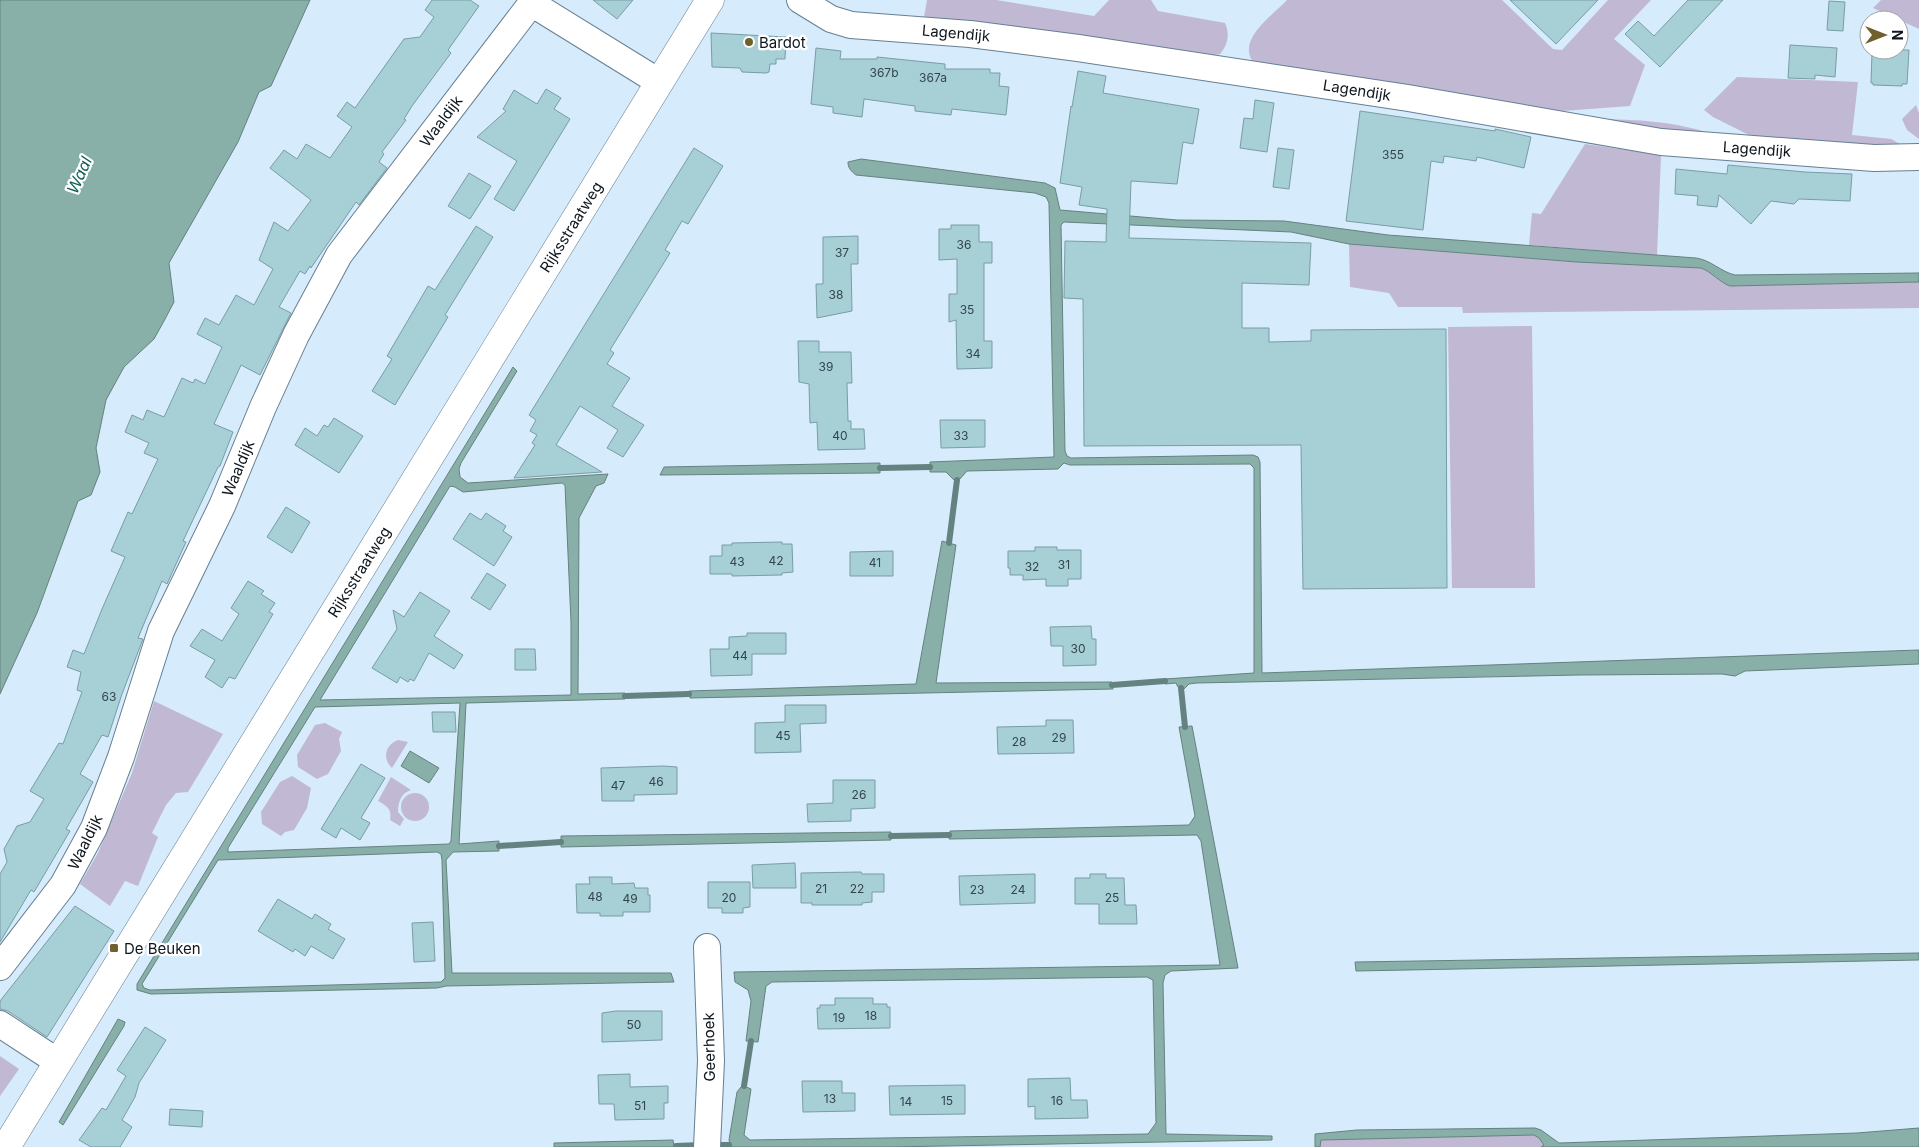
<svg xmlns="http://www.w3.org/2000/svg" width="1919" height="1147" font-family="Inter,sans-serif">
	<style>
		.green { fill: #c1b8d4 }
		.water { fill: #89b0a8; stroke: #64827f; fill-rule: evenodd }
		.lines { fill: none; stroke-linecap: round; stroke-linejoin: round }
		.stream { stroke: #64827f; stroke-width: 6 }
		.building { fill: #a7cfd6; stroke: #799da4 }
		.minor-casing { stroke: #667f91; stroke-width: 28 }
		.tertiary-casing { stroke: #667f91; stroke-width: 29 }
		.minor { stroke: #fff; stroke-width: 26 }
		.tertiary { stroke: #fff; stroke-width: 28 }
		.poi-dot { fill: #70602d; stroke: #fff; stroke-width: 2 }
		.labels { text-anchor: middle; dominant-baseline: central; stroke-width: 4.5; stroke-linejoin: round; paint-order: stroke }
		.number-label { font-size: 12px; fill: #34454c }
		.street-label { font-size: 15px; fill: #0e171e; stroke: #fff }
		.poi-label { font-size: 15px; fill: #0e171e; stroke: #fff; text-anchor: start }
		.water-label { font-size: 16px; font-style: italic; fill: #136056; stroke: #fff }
	</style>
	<rect width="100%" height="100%" fill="#d6ebfc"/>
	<path class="green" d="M927,0H996L1094,16L1109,0H1151L1158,11L1225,23C1230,34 1228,45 1220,54L1209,56L923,23Z
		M1287,0H1502L1553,49L1562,50L1608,0H1651L1614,39L1645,65L1630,106L1562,111L1257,66C1232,43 1271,17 1287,0Z
		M1881,0H1919V29L1873,8Z
		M1737,77L1858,82L1852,135L1891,139L1900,144L1902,150L1757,139L1713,117L1704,110Z
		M1916,105L1919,113V139L1907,130L1902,119Z
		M1603,119C1645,120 1681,122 1720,137L1715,138Z
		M1585,144L1661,155L1657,255L1529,245L1532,213L1541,214Z
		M1349,244L1577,262L1701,268C1712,272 1719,282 1730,286L1919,282V308L1463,313L1462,307H1398L1389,293L1350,287Z
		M1532,326L1535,588H1452L1448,327Z
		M154,701L223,734L188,792L176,793L166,805L152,833L158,837L138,886L125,881L110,906L80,884L98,853L132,773Z
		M325,723L342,732L339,739L341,751L328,774L317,779L298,767L297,755L315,725Z
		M398,740L408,742L392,768C382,759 385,745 398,740Z
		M292,776L311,788L307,808L294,830L285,832L281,836L262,824L261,812L280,782Z
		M391,777L411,790C401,793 398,802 398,812L404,819L400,826L390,820C392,809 387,806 378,801Z
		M401 807a14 14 0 1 1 28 0a14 14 0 1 1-28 0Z
		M0,1056L19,1069L0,1096Z
		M1534,1135L1539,1138L1544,1145L1541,1147H1320V1140Z"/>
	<path class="water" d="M0,0H310L271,86L259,92L238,142L169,263L174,302L164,321L154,339L124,367L106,400L96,448L100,472L91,495L78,501L37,613L0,694Z
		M861,159L1045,183L1055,188L1060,210L1177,220L1284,221L1388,235L1696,258C1711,260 1721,272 1735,275L1919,273V282L1730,286C1719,282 1712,272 1701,268L1577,262L1349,244L1291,232L1064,222L1061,225L1065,451L1067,456L1071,458L1253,455L1258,457L1260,462L1262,673L1919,650V664L1745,671L1735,676L1722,674L1579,675L1197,683L1189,684L1184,689L1178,687L1176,683L1165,684V679L1254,673V468L1250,464L1070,465L1064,463L1058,469L967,471L959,480H954L946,472H930V462L1054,457L1049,203L1046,197L1035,193L856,175C851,171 848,168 848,162Z
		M513,367L517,371L461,463L459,469L460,477L468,483L608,474L604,483L596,486L579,518L578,694L625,693V699L466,703L459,844L499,841V851L453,852L446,860L452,973H671L674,982L446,986L437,988L151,994L137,990V984ZM562,483L565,485L571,622V695L320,700L450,486L455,487L463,492ZM460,703L451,841L449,844L228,852V848L315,707ZM437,852L441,854L442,860L445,978L441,982L150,990L144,988L142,984L218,860Z
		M880,463V473L660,475L664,467Z
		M942,541L956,545L936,683L1112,682L1113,689L690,698L689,691L916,684Z
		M1192,726L1238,968L1171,971L1165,975L1163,983L1166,1134L1272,1136V1140L890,1147H731L729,1140L737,1092L741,1087L744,1086L751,1089L744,1135L750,1140L1148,1134L1156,1123L1153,980L1147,977L772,982L766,986L758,1042L746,1041L751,1001L748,990L735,982L734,972L1220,965L1201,841L1197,835L949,839L950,831L1189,825L1195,816L1179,727Z
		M410,751L439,768L429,783L401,766Z
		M891,832V840L561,847V836Z
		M1919,953V960L1356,971L1355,962Z
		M118,1019L125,1022L124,1026L63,1125L59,1122Z
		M1535,1128L1541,1130L1559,1143L1857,1133L1919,1128V1147H1541L1544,1145L1539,1138L1534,1135L1321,1140L1320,1147H1315V1134L1357,1130Z
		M673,1140L674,1147H554V1143Z"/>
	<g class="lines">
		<path class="stream" d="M880,468L930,467
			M949,543L957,480
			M1112,685L1165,681
			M1181,688L1185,727
			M625,696L689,694
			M891,836L949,835
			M499,846L561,842
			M744,1086L751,1041
			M713,1145H729
			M676,1146L701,1145"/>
	</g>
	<path class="building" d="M432,0H470L479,6L448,50L451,53L412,106L404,119L406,120L382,152L384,154L379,162L387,168L359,205L356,202L311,268L310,266L305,274L300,271L279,307L291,313L260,375L241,365L214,424L233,432L220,466L218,467L183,541L186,542L167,584L162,581L138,638L143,639L122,694L108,737L102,735L80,774L93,782L66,829L70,831L34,892L31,890L0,942V874L7,862L4,849L17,826L30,822L44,799L30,791L59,743L63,744L82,692L77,690L81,672L67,667L73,650L84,654L102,609L125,557L111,551L128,512L132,514L158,459L144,453L149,443L125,432L132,415L143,420L147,410L164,417L182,378L193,383L195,379L205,384L222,347L197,334L205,318L219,325L236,295L254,305L273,269L259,260L274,222L288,231L311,200L270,168L284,150L297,159L306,144L330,158L352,127L337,116L347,102L355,108L404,39L420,37L434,17L425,10Z
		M593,0H633L617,19Z
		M1510,0H1598L1556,44Z
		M1688,0H1723L1660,67L1625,34L1638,21L1654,36Z
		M1829,1L1845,2L1843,31L1827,30Z
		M711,33L786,37L785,59H776V64H770L769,72L766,73L742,72L740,68L712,67Z
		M1790,45L1837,48L1835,77L1815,75V79L1788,78Z
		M816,48L841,51L840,59H877V57L945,64V69H990V73H1000L999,86L1009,87L1006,115L952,109L951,115L915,111V106L864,99L862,117L833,113V107L811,104Z
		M1880,50H1909L1907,84H1902V86L1873,85V83H1871L1872,53H1880Z
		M1078,71L1106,76L1103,93L1199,109L1193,144L1183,142L1177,184L1131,181L1129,238L1311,243L1309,285L1242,283V328H1269V342L1311,341V330L1446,329L1447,588L1303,589L1301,445L1084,446L1083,299L1064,298L1065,241L1106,242L1107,209L1079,205L1082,187L1060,183L1071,106L1072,107Z
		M546,89L561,98L554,109L570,119L514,211L494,199L517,161L477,137L506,111L503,109L514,90L537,104Z
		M1255,100L1274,103L1267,152L1240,148L1244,118L1253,119Z
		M1360,111L1495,131V129L1531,137L1524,168L1477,157L1476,161L1444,156L1443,163L1431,161L1423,230L1346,221Z
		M694,148L723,166L688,224L682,221L665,250L670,253L610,350L614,353L607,364L630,378L612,406L644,425L623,457L607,448L618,430L580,406L556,445L602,472L514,478L535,445L532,443L537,435L530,431L536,420L529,415Z
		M1278,148L1294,150L1289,189L1273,187Z
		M1728,165L1805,172L1852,174L1850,201L1799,199L1794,204L1771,201L1751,224L1719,195L1717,207L1697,205L1698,196L1675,194L1676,169L1727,174Z
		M469,173L491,186L470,219L448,206Z
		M951,225H979V242H992V263H984V341H992V368L957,369L956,320L949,322V294H957V259L939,260V229H951Z
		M476,226L493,237L445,315L448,317L395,405L372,391L392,359L387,356L428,286L435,290Z
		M858,236V264H851L852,311L817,318L816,284H823V237Z
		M798,341H819V352H851L852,383H847L848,421H851V429H864L865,449L818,450L817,422L810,423L809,384L799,382Z
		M334,418L363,436L339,473L295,445L305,428L317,436L324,425L328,427Z
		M940,420H985V447L941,448Z
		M286,507L310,522L292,553L267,537Z
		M470,513L481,520L486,513L506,526L503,531L512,537L494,566L453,539Z
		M782,542V544H792L793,572L782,573V575L732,576V574H710V556H722V545H732V543Z
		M1035,547H1057V550H1081V579H1068V586H1046V579L1023,580V575H1010V568H1008V551H1035Z
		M893,551V576H850V552Z
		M487,573L506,585L490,610L471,598Z
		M248,581L264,591L261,594L275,603L269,612L273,614L235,679L229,677L222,688L205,677L215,660L190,646L202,629L222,641L239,614L231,608Z
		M420,592L450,611L434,636L463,655L454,669L429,653L414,681L410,679L408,682L400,677L397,683L372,668L397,629L393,610L404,617Z
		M1091,626L1092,639H1096V665L1063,666V646H1051L1050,627Z
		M747,633H786V654H752V675L711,676L710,649H729V637L747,636Z
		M515,649H535L536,670H515Z
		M785,705H826V723L800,724L801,752L755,753V723L785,722Z
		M432,712H455L456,732H433Z
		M1046,720H1073L1074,753L998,754L997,727L1046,726Z
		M361,764L385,778L361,818L370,823L360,840L341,828L336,838L321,829Z
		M663,766L677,767V794L634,795V801H602L601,768Z
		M833,780H875V808L851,809V821L808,822L807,804L833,803Z
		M795,863L796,888H753L752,865Z
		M861,872L862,874H884V892H872V902L862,903V905H812V903H801V873Z
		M1035,874V903L960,905L959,876Z
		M1090,874H1106V878H1124L1125,905H1136L1137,924H1099V904H1075V878H1090Z
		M589,877H612V884L634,883L635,888H648V895H650V912H623V916H600V913H577L576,884H590Z
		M708,882H750V907L743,908V913H722V908H708Z
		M278,899L312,919L315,914L331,924L328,929L345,939L333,959L311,946L305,956L295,949L293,952L258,931Z
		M75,906L114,931L47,1037L8,1011L0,1009V1001Z
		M433,922L435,961L414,962L412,923Z
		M835,998H873V1004H887V1007H890V1028L818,1029L817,1008H820V1005H835Z
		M616,1011H662V1040L602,1042V1013Z
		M145,1027L166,1040L139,1083L135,1097L122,1120L132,1127L120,1147H91L79,1140L102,1108L106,1110L126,1076L117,1070Z
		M630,1074V1087L668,1086V1103H664V1119L615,1120L614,1104H599L598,1075Z
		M1070,1078L1071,1100H1087L1088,1118L1035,1119V1106L1028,1107V1079Z
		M802,1081H842V1093H855V1111L803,1112Z
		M965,1085V1114L890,1115L889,1086Z
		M170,1109L203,1111L202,1127L169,1125Z"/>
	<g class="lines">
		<g class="minor-casing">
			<path id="minor" d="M800,0L831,19L851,25L970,34L1078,48L1408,98L1661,142L1874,158L1919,157
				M531,3L659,82
				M707,947L711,1061L707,1147
				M0,967L63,885L94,828L121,757L161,631L222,506L263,407L296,335L339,255L534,0
				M0,1024L58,1062"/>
		</g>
		<g class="tertiary-casing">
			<path id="tertiary" d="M6,1147L710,0"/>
		</g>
		<use href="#minor" class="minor"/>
		<use href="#tertiary" class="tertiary"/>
	</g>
	<g class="poi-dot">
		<circle cx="749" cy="42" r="5"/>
		<rect x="109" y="943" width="10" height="10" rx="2.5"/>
	</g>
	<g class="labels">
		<g class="number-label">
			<text x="884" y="72">367b</text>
			<text x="933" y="77">367a</text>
			<text x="1393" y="154">355</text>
			<text x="964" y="244">36</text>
			<text x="842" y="252">37</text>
			<text x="836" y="294">38</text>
			<text x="967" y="309">35</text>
			<text x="973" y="353">34</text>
			<text x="826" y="366">39</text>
			<text x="840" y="435">40</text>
			<text x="961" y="435">33</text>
			<text x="776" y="560">42</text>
			<text x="737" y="561">43</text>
			<text x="875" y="562">41</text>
			<text x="1064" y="564">31</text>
			<text x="1032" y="566">32</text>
			<text x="1078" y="648">30</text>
			<text x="740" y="655">44</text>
			<text x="109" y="696">63</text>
			<text x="783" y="735">45</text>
			<text x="1059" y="737">29</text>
			<text x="1019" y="741">28</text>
			<text x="656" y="781">46</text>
			<text x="618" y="785">47</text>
			<text x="859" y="794">26</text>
			<text x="821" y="888">21</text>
			<text x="857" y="888">22</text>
			<text x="977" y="889">23</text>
			<text x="1018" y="889">24</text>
			<text x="595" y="896">48</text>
			<text x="729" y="897">20</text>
			<text x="1112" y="897">25</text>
			<text x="630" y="898">49</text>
			<text x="871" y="1015">18</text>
			<text x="839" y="1017">19</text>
			<text x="634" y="1024">50</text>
			<text x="830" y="1098">13</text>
			<text x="947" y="1100">15</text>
			<text x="1057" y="1100">16</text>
			<text x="906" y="1101">14</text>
			<text x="640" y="1105">51</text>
		</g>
		<g class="street-label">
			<text transform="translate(956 33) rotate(5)">Lagendijk</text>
			<text transform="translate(1357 90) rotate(9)">Lagendijk</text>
			<text transform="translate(441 121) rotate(-53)">Waaldijk</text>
			<text transform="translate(1757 149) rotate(4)">Lagendijk</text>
			<text transform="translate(571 227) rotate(-58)">Rijksstraatweg</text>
			<text transform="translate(238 468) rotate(-67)">Waaldijk</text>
			<text transform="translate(359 572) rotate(-58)">Rijksstraatweg</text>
			<text transform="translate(85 842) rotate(-64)">Waaldijk</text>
			<text transform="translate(709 1047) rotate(-91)">Geerhoek</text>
		</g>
		<g class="poi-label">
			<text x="759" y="42">Bardot</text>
			<text x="124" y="948">De Beuken</text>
		</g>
		<g class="water-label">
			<text transform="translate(79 175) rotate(-66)">Waal</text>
		</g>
	</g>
	<g transform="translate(1884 35) rotate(90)"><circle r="24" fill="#ffffff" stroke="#9fa2a5"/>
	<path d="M0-4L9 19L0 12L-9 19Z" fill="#70602d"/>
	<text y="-8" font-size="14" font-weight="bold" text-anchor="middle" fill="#0e171e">N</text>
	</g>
</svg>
